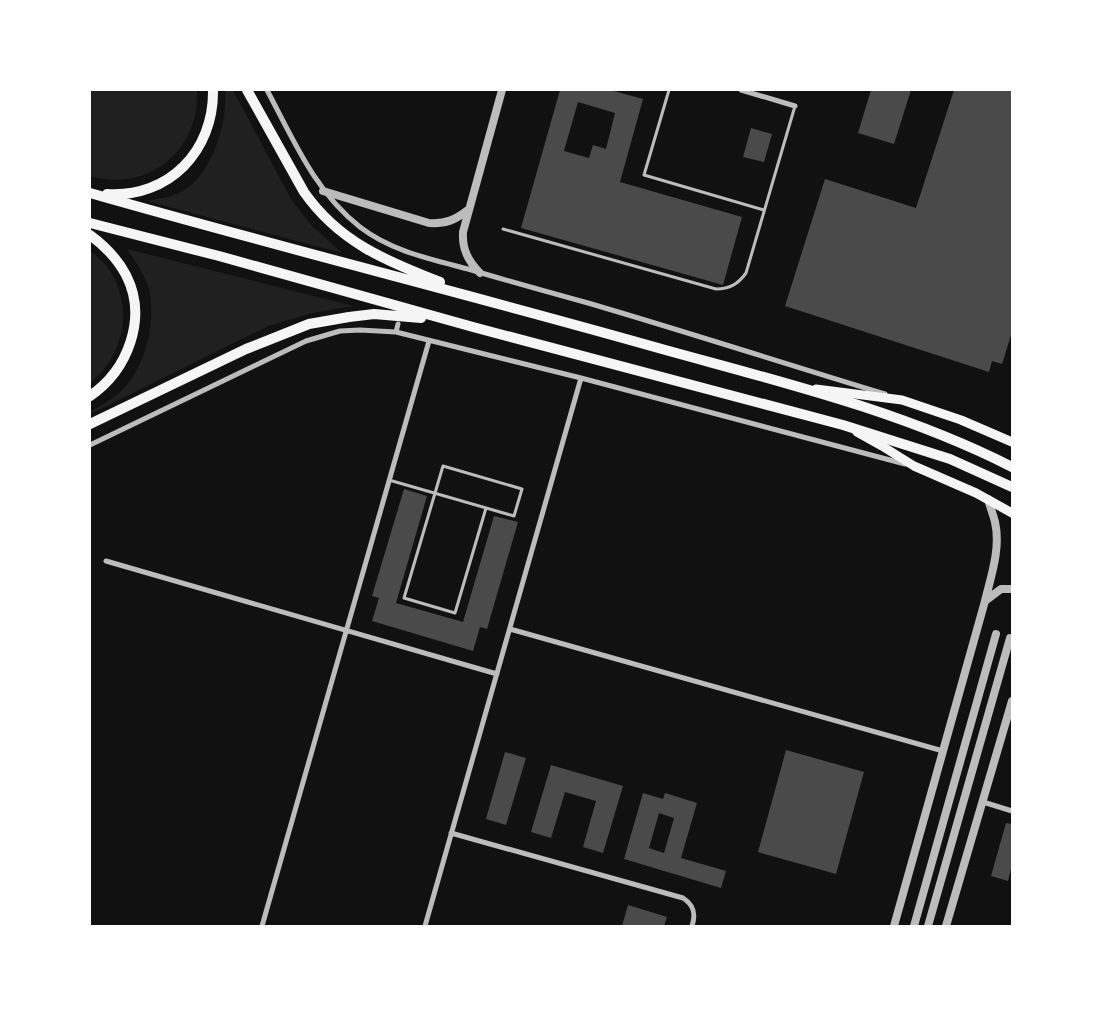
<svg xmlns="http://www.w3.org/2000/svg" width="1102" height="1016" font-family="'Space Grotesk',sans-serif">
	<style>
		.green { fill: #202020 }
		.building { fill: #4a4a4a; fill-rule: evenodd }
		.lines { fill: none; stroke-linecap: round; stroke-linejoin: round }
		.service { stroke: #bcbcbc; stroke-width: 3 }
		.minor { stroke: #bcbcbc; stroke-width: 5 }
		.tertiary { stroke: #bcbcbc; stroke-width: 8 }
		.secondary { stroke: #f5f5f5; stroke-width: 9 }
		.primary { stroke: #f5f5f5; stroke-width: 10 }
	</style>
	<rect width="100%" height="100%" fill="#111"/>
	<path class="green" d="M90,90H197C200,150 149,193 90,176Z
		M225,90H233L291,199L311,225L342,253L147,201C163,198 178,196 190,186C214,167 228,119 225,90Z
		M127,249L353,306L312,313L268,326L90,414V412C101,406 113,399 122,390C146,367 156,322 149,289C145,275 135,261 127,249Z
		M90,251C129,277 133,334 104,369C99,374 96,379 90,383Z"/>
	<path class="building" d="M560,90H610L643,99L620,182L742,217L723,285L521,228ZM578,102L615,113L606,149L593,145L589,158L564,151Z
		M871,90H911L894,144L858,133Z
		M954,90H1012V332L1002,364L992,361L989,372L785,306L825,179L916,208Z
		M751,128L772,134L764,162L743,157Z
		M404,489L427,496L396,603L463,622L494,516L518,522L487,629L480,627L473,651L372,621L379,598L372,596Z
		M786,750L864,772L836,874L758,852Z
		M505,752L526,758L506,825L486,819Z
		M551,765L623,786L603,853L583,847L596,801L565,792L551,838L531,832Z
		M643,793L663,799L665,793L697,803L681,858L726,871L721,888L624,859ZM659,813L674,818L664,853L649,848Z
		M1006,823L1012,824V865L1008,881L991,876Z
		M628,905L667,917L664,926H622Z"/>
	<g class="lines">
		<path class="service" d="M669,90L644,175L764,210
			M503,229L716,289C730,289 738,284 746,273L795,106
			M389,480C431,492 473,504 514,516L522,489L443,466L404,598L455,613L486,508"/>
		<path class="minor" d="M267,90C293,139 315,192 360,227C391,251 430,259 468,269C508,281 548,292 588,303C687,332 786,364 885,394
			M741,90L795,106
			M396,332L398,324
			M90,445L306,341L340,331L360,330L396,332L581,378L905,464
			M106,561L497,674
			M510,629L943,751
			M983,802L1012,811
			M451,833L683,898C694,905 696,914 692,926
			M262,926L429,341
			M425,926L581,378"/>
		<path class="tertiary" d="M323,191L429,223C446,224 455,220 468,210
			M480,273C468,261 462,249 463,232L502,90
			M985,601L1001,589H1012
			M894,926L985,601C991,576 1001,548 995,522C993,514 990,507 988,499
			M914,926L996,634
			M928,926L1010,638
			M946,926L1012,701"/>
		<path class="secondary" d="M816,389L902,400L961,420L1012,442
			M857,432L882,446L914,466L976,493L1012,513"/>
		<path class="primary" d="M247,90L304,192C339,242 386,261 440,282
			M90,193C282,248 476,296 669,351C785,383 904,412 1012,467
			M107,194C169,198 214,151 213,90
			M90,223L219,256L473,327L843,425L950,459L1012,487
			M90,235C105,246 117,258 126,275C148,318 128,370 90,396
			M90,424L246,349L309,324L349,317L374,314L421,318"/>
	</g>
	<rect width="1102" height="1016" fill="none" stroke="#ffffff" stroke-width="182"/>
</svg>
